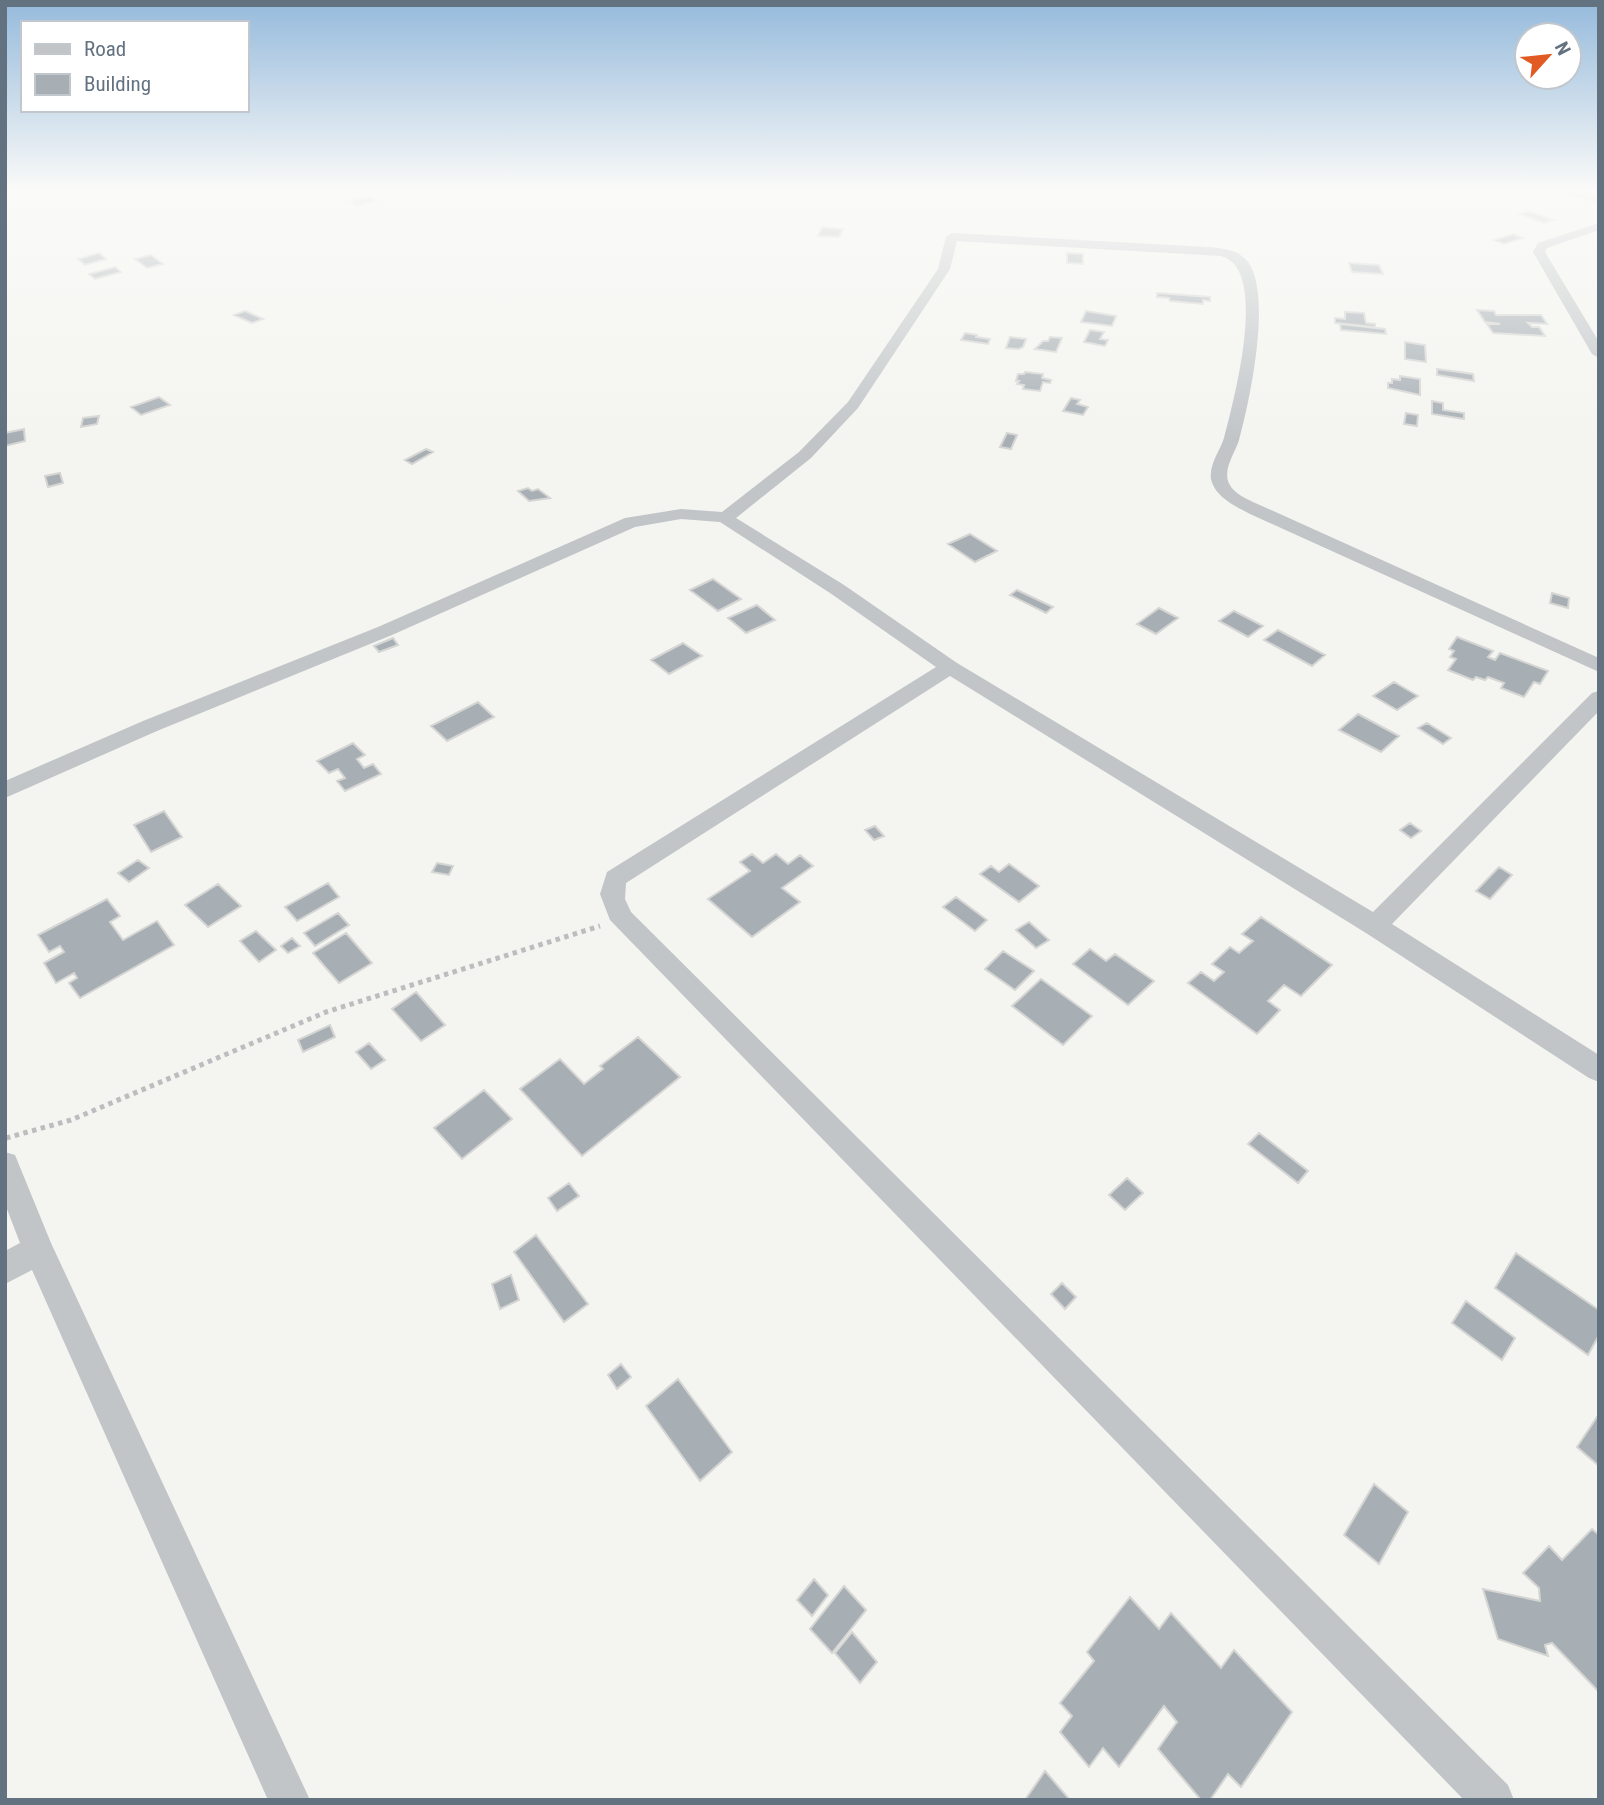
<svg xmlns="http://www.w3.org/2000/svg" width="1604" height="1805" font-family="'Roboto Condensed',sans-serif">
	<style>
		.building { fill: #a7afb5; stroke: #d5d5d3; stroke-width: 2 }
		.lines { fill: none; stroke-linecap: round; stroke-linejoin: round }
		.path { stroke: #bbbdbf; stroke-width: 5; stroke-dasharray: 4.5 4.5; stroke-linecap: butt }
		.street { fill: #c1c5c8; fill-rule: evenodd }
	</style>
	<rect width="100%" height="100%" fill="#f4f4f0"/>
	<path class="building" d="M369,196L377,201L357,206L349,201Z
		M1529,211L1554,220L1544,223L1519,214Z
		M822,227L843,229L839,237L818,236Z
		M1513,234L1523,238L1504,244L1494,240Z
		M99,253L106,259L85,265L78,259Z
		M1067,253L1083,254V264L1067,263Z
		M151,255L163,264L147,268L135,259Z
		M1349,263L1379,265L1383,274L1352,272Z
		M115,267L121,272L95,279L89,274Z
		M1157,293L1210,297V301L1203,300V304L1170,301L1169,298L1157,297Z
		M1477,310L1494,311L1496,315H1541L1547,324L1528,323L1532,327H1539L1545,336L1493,333L1487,324H1500L1485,322Z
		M245,311L263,319L252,323L234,315Z
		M1086,311L1116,316L1112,326L1081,322Z
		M1345,312L1364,313L1366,323L1375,324V327L1335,323V318L1345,319Z
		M1340,324L1385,329L1386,334L1341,330Z
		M1090,330L1104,332L1100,339L1108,340L1105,346L1084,342Z
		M965,333L977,335L976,337L990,339L988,344L961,340Z
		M1010,337L1026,339L1023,347L1019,349L1006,348Z
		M1050,337L1062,338L1056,352L1035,349L1043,341H1048Z
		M1405,342L1425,345L1426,362L1405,359Z
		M1437,369L1473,374L1474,381L1437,375Z
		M1025,372L1043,374L1042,378L1051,380L1050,383L1043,382L1040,391L1023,389L1024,385L1017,384L1019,381H1016L1018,374H1024Z
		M1400,376L1420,379V395L1388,388V383H1392V379L1400,380Z
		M159,397L170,405L141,415L131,407Z
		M1071,398L1080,400L1077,404L1088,407L1083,415L1063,411Z
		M1432,401L1443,403V410L1464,413V419L1432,414Z
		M1406,413L1418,415L1417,426L1404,424Z
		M99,416L97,424L81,427L83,418Z
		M24,429L25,441L5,446V433Z
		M1007,433L1017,435L1011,449L1000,447Z
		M426,449L433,452L412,464L405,460Z
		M60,473L63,483L48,487L45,476Z
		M528,488L532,491L538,489L550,498L529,501L518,491Z
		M970,534L997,551L975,562L948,544Z
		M713,579L741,599L718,611L690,590Z
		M1017,590L1053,607L1046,613L1010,595Z
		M1552,593L1569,598L1568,608L1550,603Z
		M757,605L775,620L746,633L728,618Z
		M1159,608L1178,618L1156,634L1137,624Z
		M1234,611L1263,626L1248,637L1219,621Z
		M1278,630L1325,655L1312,666L1264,640Z
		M1457,637L1493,651L1488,657L1495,660L1500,653L1548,671L1540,684L1534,682L1524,697L1501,688L1504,683L1488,677L1485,680L1476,677L1473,680L1448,670L1456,659L1450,657L1454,651L1449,649Z
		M393,638L398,645L379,652L374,646Z
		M683,643L702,656L669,674L651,660Z
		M1394,682L1418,696L1397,710L1373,696Z
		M478,702L494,717L447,741L431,726Z
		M1358,714L1399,736L1381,752L1339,730Z
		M1427,723L1451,738L1443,744L1418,728Z
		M353,743L365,755L357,759L364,768L373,764L381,774L345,791L337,781L345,778L338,769L329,773L317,761Z
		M164,811L182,837L151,852L134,825Z
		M1410,823L1421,831L1411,838L1400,830Z
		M875,826L884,836L874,840L865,830Z
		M752,854L763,863L776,854L788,864L800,855L813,866L782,888L800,902L752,937L708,899L750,871L740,862Z
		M138,860L149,868L129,882L118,873Z
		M437,863L453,866L449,875L432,872Z
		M1009,864L1039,886L1019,902L980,874L991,866L999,872Z
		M1499,867L1512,875L1490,899L1476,891Z
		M328,883L339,897L297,921L285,907Z
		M218,884L241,906L208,927L185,905Z
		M956,897L987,920L975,931L943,907Z
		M107,899L120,916L110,922L123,940L157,921L174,945L80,998L69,983L77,978L74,973L56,983L44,963L64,952L60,946L49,952L38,935Z
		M338,913L349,925L315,946L304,933Z
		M1261,917L1332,965L1301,996L1284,985L1268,1001L1280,1010L1257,1034L1188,983L1201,972L1214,981L1224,972L1212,964L1230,947L1239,953L1253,941L1242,934Z
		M1029,922L1049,940L1036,948L1016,930Z
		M256,931L276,950L259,962L240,941Z
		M346,933L372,963L339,983L313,953Z
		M292,938L300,946L288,953L281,946Z
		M1090,949L1106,961L1115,954L1154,981L1128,1005L1073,964Z
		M1003,951L1034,971L1015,990L985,969Z
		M1041,979L1092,1016L1063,1045L1012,1006Z
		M416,992L445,1025L421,1041L392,1009Z
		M330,1025L335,1037L303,1052L298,1040Z
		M638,1037L680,1077L582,1156L520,1089L560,1059L584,1084L603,1069L600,1066Z
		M369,1043L385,1060L371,1069L356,1052Z
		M484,1090L512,1119L462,1159L434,1128Z
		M1259,1133L1308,1171L1298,1183L1248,1144Z
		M1127,1178L1143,1193L1125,1210L1109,1195Z
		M569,1183L579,1196L557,1211L548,1198Z
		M536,1235L588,1304L564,1322L514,1252Z
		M1516,1253L1599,1310V1335L1588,1355L1495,1288Z
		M511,1275L519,1300L500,1309L492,1284Z
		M1062,1283L1076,1297L1065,1309L1051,1294Z
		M1466,1301L1515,1338L1502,1360L1452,1323Z
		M621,1364L631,1377L617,1389L608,1375Z
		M678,1379L732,1452L700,1481L646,1406Z
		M1599,1414V1466L1577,1447Z
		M1374,1484L1408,1512L1379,1564L1344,1535Z
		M1592,1529L1599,1535V1692L1552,1643L1545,1645L1548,1656L1498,1639L1483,1589L1540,1601L1539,1588L1523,1573L1549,1546L1562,1560Z
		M814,1579L828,1595L812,1616L797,1600Z
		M844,1586L866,1610L832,1653L810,1629Z
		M1130,1597L1159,1629L1171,1613L1221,1668L1234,1650L1292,1712L1241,1787L1228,1774L1210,1800H1201L1158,1749L1177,1722L1164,1706L1119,1767L1103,1748L1089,1767L1060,1732L1072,1716L1060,1703L1094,1661L1087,1652Z
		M852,1632L877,1662L860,1683L835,1653Z
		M1045,1771L1070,1800H1025Z"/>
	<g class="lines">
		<path class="path" d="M6,1138L71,1120L326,1012L600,926"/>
		<path class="street" d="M1551,188H1568L1599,197V204Z
			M1599,223V230L1547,248L1545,252L1599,342V358L1592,354L1533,252L1538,243Z
			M952,233L1207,247C1219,248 1234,249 1243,257C1276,282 1249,404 1239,440C1235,453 1224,467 1228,481C1232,494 1251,501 1262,506L1599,658V672L1250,514C1235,506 1215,497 1211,479C1209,464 1220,451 1224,438C1233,403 1270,268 1221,256L957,241L950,269L858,408L811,458L736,518L844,585L957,663L1373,912L1592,693L1599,691V711L1392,924L1599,1055V1082L1589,1078L1366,933L950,676L626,883L625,899L631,912L1508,1785L1514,1800H1464L610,920L600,894L607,872L936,667L830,593L720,522L681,519L635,527L392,635L157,731L5,798V781L143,721L378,627L625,518L681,509L722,512L799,452L848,402L938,269L946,237Z
			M5,1152L15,1155L51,1243L310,1800H268L32,1270L5,1284V1251L20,1243L5,1204Z"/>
	</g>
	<linearGradient id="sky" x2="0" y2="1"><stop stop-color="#95badc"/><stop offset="0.43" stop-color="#fafaf8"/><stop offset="1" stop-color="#fafaf8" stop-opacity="0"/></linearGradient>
	<rect width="1604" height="440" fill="url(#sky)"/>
	<rect width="1604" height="1805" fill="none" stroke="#637281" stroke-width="14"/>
	<rect x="21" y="21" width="228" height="91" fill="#ffffff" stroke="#c1c7cd" stroke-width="2"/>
	<rect x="35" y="44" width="35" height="10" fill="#c1c5c8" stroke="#c1c7cd" stroke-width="2"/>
	<text x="84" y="56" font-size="21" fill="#637281">Road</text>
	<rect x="35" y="74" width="35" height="21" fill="#a7afb5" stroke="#c1c7cd" stroke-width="2"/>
	<text x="84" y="91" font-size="21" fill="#637281">Building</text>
	<g transform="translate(1548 56) rotate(63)"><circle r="33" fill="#ffffff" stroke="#c1c7cd" stroke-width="2"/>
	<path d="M0-5L12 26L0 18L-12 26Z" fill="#e15a24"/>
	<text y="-10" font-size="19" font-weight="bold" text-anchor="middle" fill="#637281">N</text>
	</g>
</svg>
